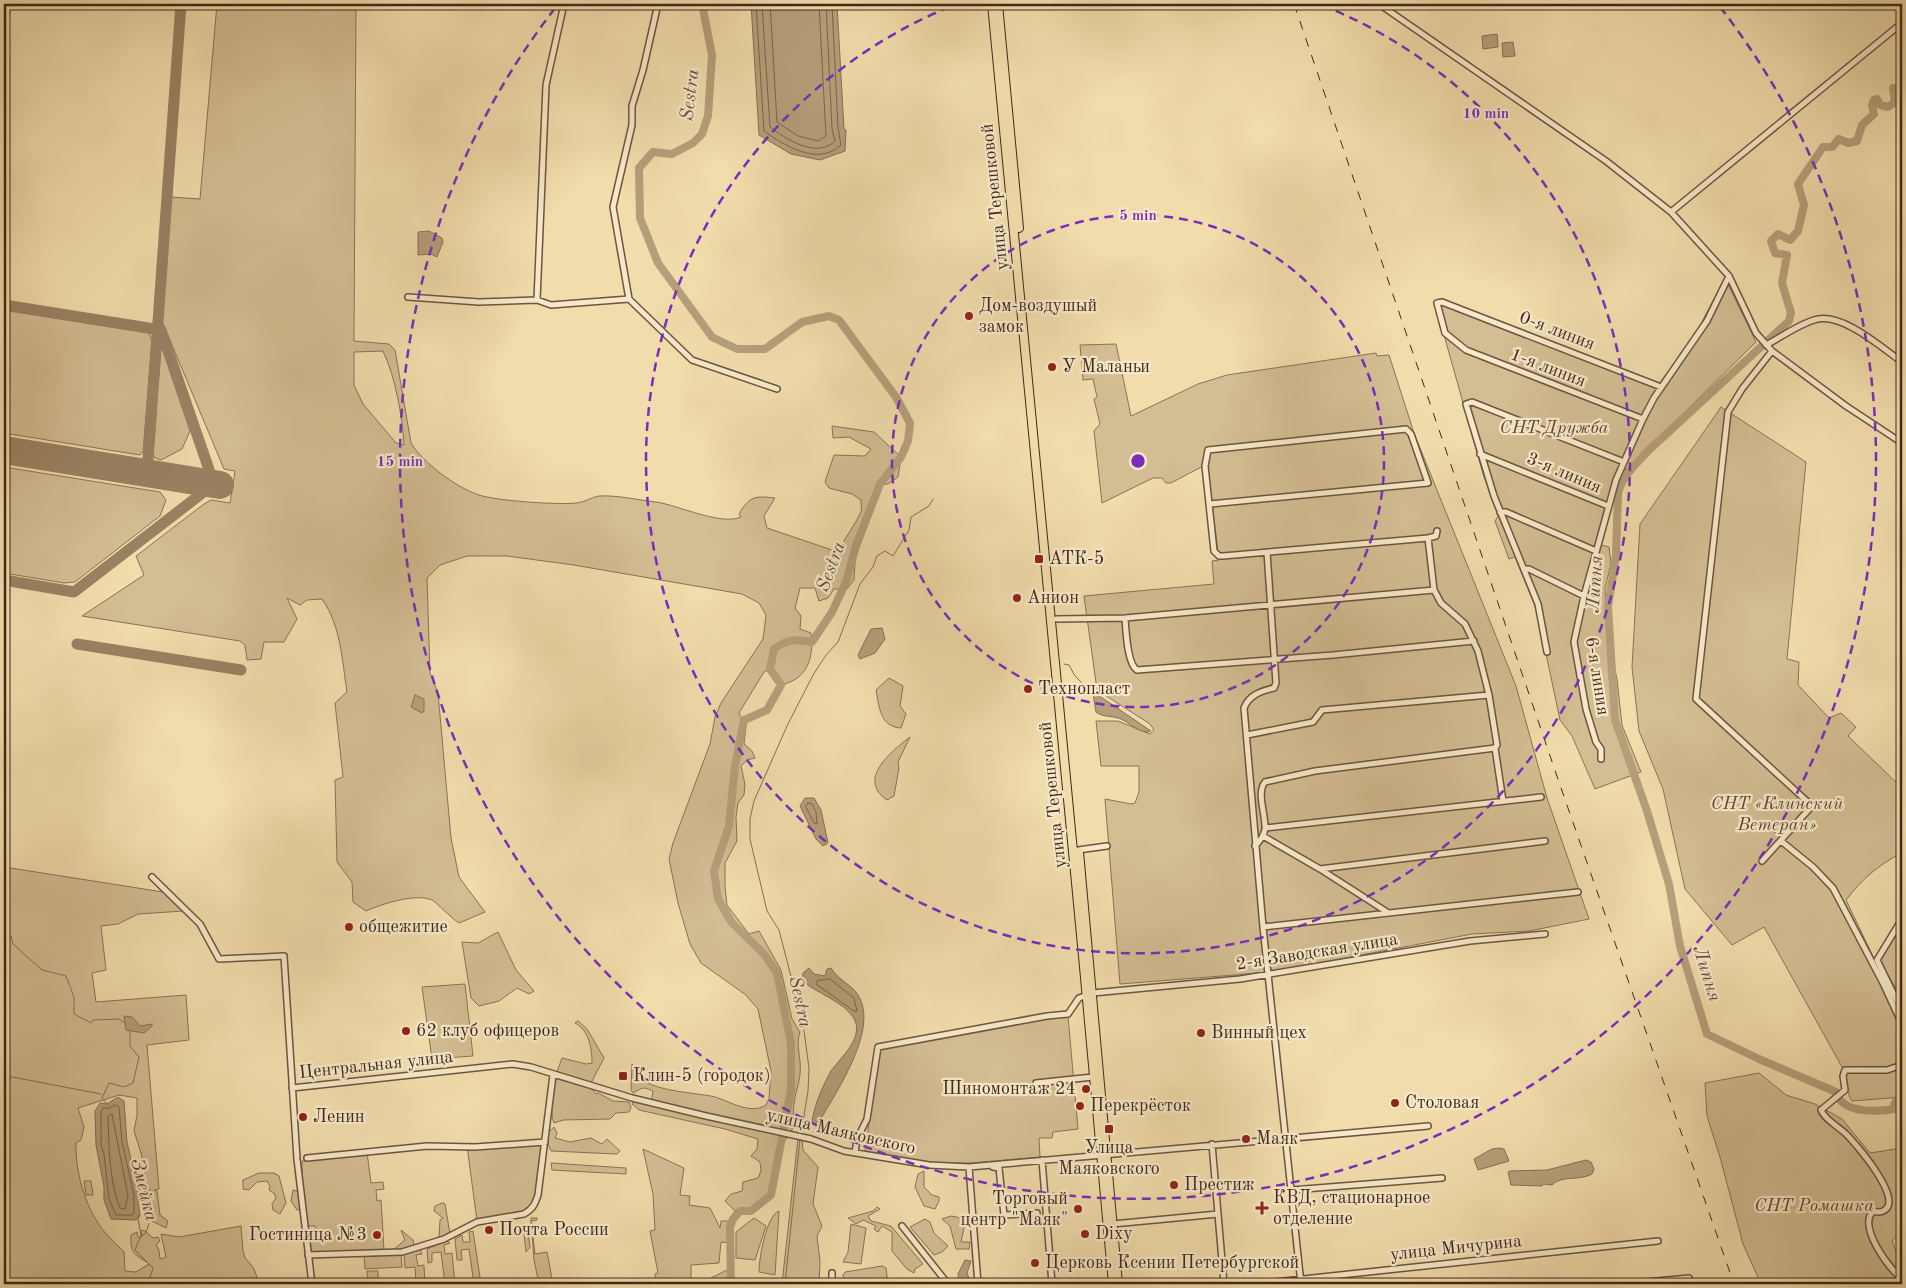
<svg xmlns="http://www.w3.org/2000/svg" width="1906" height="1288" font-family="'Old Standard TT',serif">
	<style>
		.green { fill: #d3bd93; stroke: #8a7257; fill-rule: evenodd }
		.water { fill: #b59f7a; stroke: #876f54 }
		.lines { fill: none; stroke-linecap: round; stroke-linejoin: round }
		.shore { stroke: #7b644a; stroke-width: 1 }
		.stream { stroke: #876f54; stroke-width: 1 }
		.river { stroke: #b59f7a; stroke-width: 8 }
		.taxiway { stroke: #998263; stroke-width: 11 }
		.runway { stroke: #998263; stroke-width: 28 }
		.minor-casing { stroke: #6d553f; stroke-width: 8 }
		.highway-casing { stroke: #41281b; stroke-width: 10 }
		.minor { stroke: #f6e8c8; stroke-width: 5 }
		.highway { stroke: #f1dcab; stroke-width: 8 }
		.rail { stroke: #41281b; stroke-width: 1; stroke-dasharray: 9 9; stroke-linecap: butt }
		.ring { fill: none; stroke: #7b2cbf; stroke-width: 2.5; stroke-dasharray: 9 6 }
		.poi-dot { fill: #8f2418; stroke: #f6e8c8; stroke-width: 2 }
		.labels { text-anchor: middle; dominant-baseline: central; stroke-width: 4.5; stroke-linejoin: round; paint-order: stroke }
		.street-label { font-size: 18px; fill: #41281b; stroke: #f6e8c8 }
		.poi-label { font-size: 18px; fill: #41281b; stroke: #f6e8c8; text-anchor: start }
		.park-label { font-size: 18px; font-style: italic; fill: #5e4633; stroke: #f6e8c8 }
		.water-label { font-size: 19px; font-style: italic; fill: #644c38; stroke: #f6e8c8 }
		.centre { fill: #7b2cbf; stroke: #f6e8c8; stroke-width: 2.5 }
		.ring-label { font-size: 15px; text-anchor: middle; font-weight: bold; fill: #7b2cbf; stroke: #f6e8c8; stroke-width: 4.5; stroke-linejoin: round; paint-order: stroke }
	</style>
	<rect width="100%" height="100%" fill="#f1dcab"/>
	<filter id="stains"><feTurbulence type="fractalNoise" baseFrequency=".004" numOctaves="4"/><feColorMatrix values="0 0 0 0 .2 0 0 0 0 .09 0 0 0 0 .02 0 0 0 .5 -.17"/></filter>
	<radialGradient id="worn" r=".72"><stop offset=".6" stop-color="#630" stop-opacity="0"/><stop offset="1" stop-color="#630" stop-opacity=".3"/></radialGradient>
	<path class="green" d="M217,4H356L354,341L389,344L395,350L411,443C423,463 457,488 479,495C497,501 558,505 577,503C585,502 592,497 599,496C617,495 638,500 656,502C678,505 721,526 741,517L739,514C750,495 756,496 775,498L764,516L767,528L835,551C841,548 857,520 861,512C862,508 861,504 861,500L852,494L829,488L825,482L834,455L865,456L871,449L849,437L833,438L832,426L874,432L901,457L898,477L888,484L879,485L856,546L854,580L847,589H834L828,598L819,601L815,588H800L795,608L801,616L800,629L811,633C814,659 807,679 781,685L770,669L764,672L739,713L746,727L744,744L752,751L755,758L747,760L741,766L745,784L744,795L738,803L736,817L737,841L725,863V887L727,905L749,934L759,931L781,970L792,1019L800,1032C795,1046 802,1059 800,1074C799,1084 795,1094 794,1104C792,1118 797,1134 782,1142L771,1195L751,1211L740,1212C731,1221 729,1230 731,1243L721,1242L719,1263L691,1265V1284H656L655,1274L658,1273L650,1231L655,1230L653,1194L643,1149L684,1168L680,1195L690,1196L689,1205L710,1208L720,1228L721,1221H729L735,1211L725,1201L731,1194L742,1191L743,1182L758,1178L761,1171L760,1162L751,1156L757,1149L758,1139L725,1129L639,1110L632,1104L635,1100L651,1104L653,1091C643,1086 642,1088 633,1093L631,1090L632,1064C636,1069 641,1079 646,1082C661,1091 694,1093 711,1096C727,1099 749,1116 766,1105L769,1099L771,1071L758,1009L746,995L701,963L690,944L678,903L669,859L673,843L710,744L715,717L721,703L763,639L766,615L759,603L742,594L574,565L507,556H467L440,565L427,578L430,673L438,693L451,838L459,877L485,912L459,923C451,918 436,902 432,900C415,893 382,904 366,911L353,902L352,882L337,862L335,780L343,777L335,703L347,692C342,660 341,626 322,599L307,600L300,605L287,598L297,619L284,642H264L261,659L247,660L245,645L240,641L82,616L144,575L136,556L204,504L211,500L230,503L235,471L224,469L162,321L171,197L200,199ZM383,351C396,379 402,415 404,445L396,443L363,404L354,385V352Z
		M1725,278L1756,342L1629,467C1613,474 1605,527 1601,545L1609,547L1611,563L1605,589L1607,635L1617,679L1622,725L1641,772L1595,789L1572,736L1560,720L1537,611L1515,557L1509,559L1495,521L1498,516L1483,474L1435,303L1441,299L1659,384L1695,335Z
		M4,310L149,333L152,341L143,452L140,455L4,433Z
		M1116,344L1131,416L1198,384L1227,375L1376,353L1377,356L1389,355L1414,433L1516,686L1547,798L1589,919L1529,931L1472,934L1272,972L1120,984L1105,799L1131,804L1135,803L1139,792V766H1101L1096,721H1118L1150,734L1154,730L1150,724L1097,690L1084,596L1214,584L1212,561L1219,560L1207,464L1171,483H1166L1162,478H1153L1102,503L1094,431L1100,424L1094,399L1097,397L1093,379L1083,380L1080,345Z
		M161,345L190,431L182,449L161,460L155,458L153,454Z
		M1721,407L1806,462L1787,659L1799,662L1798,685L1829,718L1841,713L1856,727L1848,736L1902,788V853C1878,865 1862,879 1846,900L1902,1017V1061L1887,1068L1842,1067L1764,927L1732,945L1685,889L1663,789L1639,731L1632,667L1640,524Z
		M4,467L160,492L166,500L160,516L75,582L64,583L4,573Z
		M889,678L903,686L900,706L906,714L901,728C880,727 879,706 876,690Z
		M910,737L898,762L899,768L894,796L887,800C856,779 892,751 910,737Z
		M4,867L163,892L184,911L138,914L118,924L101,926L106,970L92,973L96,1002L186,995L189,1040L147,1045L159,1189L154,1190L157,1191L160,1215L168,1221L166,1228L150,1220L145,1192L150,1190L145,1187V1169L138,1162L142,1158L141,1153L134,1131L137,1115V1098L119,1095L78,1108L84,1127L81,1140L76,1143C75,1174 87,1215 110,1238C114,1243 120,1247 124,1252L125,1271L136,1272L149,1264C135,1253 130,1256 131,1235L137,1232L138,1237H142L141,1231L144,1230L153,1238L158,1237L160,1241L156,1245L159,1250L160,1259L166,1257L161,1234L179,1237L241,1226L243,1251L245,1258L253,1267L260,1284H4Z
		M1902,926V998L1879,961Z
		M498,932L516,970L534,991L529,994L517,988L499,1001L479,1006L471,998L462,942L478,943Z
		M465,984L473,1056L432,1059L422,987Z
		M1068,1016L1078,1129L1053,1132L1052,1138H1039L1040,1157L972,1163H938L865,1152L879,1049L959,1033Z
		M578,1021L587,1029L604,1058L591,1083L577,1080L557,1072L562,1058L586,1064L592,1063C592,1049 589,1030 575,1023Z
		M1902,1069V1097L1852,1101C1847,1095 1848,1084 1845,1076L1848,1072L1882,1073Z
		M1759,1073L1786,1095L1815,1104L1842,1119L1870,1153L1902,1148V1230L1892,1241L1902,1267V1284H1761L1743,1244L1720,1157L1707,1116L1705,1083Z
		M557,1079L592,1089L596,1094L598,1093L613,1101L629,1102L631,1107L629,1112L616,1113L610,1119L563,1120L554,1123C550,1114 551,1086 557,1079Z
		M554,1127L557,1133L555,1138L570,1142L591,1138L602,1144L607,1139L620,1151L617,1154L551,1151L547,1142L548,1133Z
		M798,1138L802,1139L803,1150L818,1167L813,1204L822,1226L817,1236L820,1262L819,1284H782Z
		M545,1142L535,1205L524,1213L477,1221L467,1146Z
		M367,1152L371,1183L383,1182L384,1189L376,1190L377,1201L381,1200L384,1251L310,1252L309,1237L316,1236L315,1226H308L302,1176V1161L307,1158Z
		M551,1163L626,1168V1174L552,1170Z
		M924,1171V1187L932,1195L939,1197V1201L935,1209L924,1206L915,1187L918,1174Z
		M259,1173H274L279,1176L286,1203L280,1214L273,1210L272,1204L276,1198L274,1193L269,1190L270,1186L267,1181L257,1182L249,1190L243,1189V1180Z
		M84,1181H91L93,1195H86Z
		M293,1190L299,1192L301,1210H297L291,1201Z
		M442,1203L445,1204L450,1234L439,1238L440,1220L443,1218L434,1211L435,1206Z
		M877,1207L880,1209L868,1216L871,1221L891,1226L923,1264L915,1269L914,1273L907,1269L892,1251V1232L882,1226L878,1232L874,1229L876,1226L863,1220L856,1224L848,1218L873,1211Z
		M779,1211L775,1275L759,1272C759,1259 766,1216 779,1211Z
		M951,1216L966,1219L961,1242H970L969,1249H956L950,1226L942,1219Z
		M531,1218H537V1220L531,1221L535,1254L547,1252L553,1284H539L534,1260Z
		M754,1218L766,1226L755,1260L736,1258V1232Z
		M925,1219L930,1222L934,1233L948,1246L942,1252L934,1255L910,1227Z
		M523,1224L527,1226L530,1247L526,1252Z
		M851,1224L866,1228L861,1264L843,1262L848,1252Z
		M401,1230L413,1240L414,1245L412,1248L393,1250L405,1240Z
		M473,1231L481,1284H474L469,1249L461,1250L462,1260H457L455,1239L462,1235L463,1242H470L469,1232Z
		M447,1241L450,1243L444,1245L445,1254L452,1253L455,1284H445L441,1252L432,1253V1262L428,1263L427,1249Z
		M420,1249L422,1254L416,1255L418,1266L424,1265L425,1284H416L415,1267L405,1268L404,1253Z
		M401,1255L402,1267L365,1269L364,1256Z
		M882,1266L886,1268L888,1284H845L843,1275L845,1272Z
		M729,1269L730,1284H706L705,1281Z
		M367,1271H378V1284H368Z"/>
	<path class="water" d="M751,4H837L844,129L846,130L845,151L820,160L791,154L759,135Z
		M1497,34L1498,47L1483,49L1482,36Z
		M1513,42L1515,56L1503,57L1502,43Z
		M429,231L442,238L443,242L437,257L431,254L418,255V232Z
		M882,628L885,639L875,653L860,659L858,655L871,629Z
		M1093,694L1098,695L1151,731C1141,735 1131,724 1123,720C1114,715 1103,718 1096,712Z
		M415,695L424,699V711L422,713L411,707Z
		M805,798H814L821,810L828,843L823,846L816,839L800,806Z
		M809,968L814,974L825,976L827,969L831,968C838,980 851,984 858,995C879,1028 838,1089 822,1117L815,1124L812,1122C814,1106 823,1085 831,1071C841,1057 866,1036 853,1017C842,1001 817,993 802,981L803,973Z
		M124,1016L132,1017L140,1026L152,1024V1026L144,1033L126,1030Z
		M118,1097L124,1101L127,1142L139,1194L138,1202L140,1216L136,1220L111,1219L104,1200V1187L96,1145L95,1111L100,1103L107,1104Z
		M1499,1148L1504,1149L1509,1161L1478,1170L1474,1159L1492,1149Z
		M1586,1160L1591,1162L1594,1169L1592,1174C1580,1181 1561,1175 1552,1185L1543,1184L1542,1186L1511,1185L1508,1172L1510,1171L1547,1170Z
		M965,1260L971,1261L967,1273L971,1284H959L958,1274Z"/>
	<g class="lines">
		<path class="shore" d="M756,4L764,131C784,145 818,167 841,145L838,128L832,4
			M762,4L770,127C786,139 816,159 835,141L832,129L826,4
			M770,4L777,122L798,136L818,141L826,136L819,4
			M808,803L812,804L816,812L817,824L814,823L806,807Z
			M830,979L854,998L857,1011H854L816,984L817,981Z
			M116,1105L119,1107L122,1142L134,1195V1213L132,1215H116L109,1199L104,1154L101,1145V1112L103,1108H109Z
			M112,1114L128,1196L125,1209L120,1208C109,1182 109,1144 108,1117Z"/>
		<path class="stream" d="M1064,664L1069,665L1075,676L1093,694
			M4,936H11L13,944L42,970L66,976L74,997V1014L91,1023L93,1020L119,1019L125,1023
			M4,1079L12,1077L101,1094
			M108,1105L102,1098L109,1083L124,1087L133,1083L139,1057L130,1046V1030
			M801,1135L808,1091L809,1068L803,1023L779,930L767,911L750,839V819L754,801L787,726L813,675L826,655L838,642L860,584L873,567L877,556L885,551L893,556L909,530L911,517L929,506L933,499
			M139,1215L138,1219L141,1235L135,1250L153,1268L148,1284
			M141,1236L146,1233L150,1220
			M785,1284L800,1139"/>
		<path class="river" d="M702,4L712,55L708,116L702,134L693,143L672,154L653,152L639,168L640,218L658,263L712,337L737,349H765L802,322L829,316L839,320L896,397L910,423L908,441L901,457L880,484L856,546L846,582L832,612L812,642C796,639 787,639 774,649L770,669L781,685L767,710L744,720L735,766L729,826L714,871L718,899L732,923L764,954L777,973L791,1044V1090L771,1195L751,1211H740L733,1219L730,1227L731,1284
			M1902,93L1898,89L1893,88L1895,102L1888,107L1880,105L1877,99L1874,100L1872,105L1874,114L1862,125L1857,141L1848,143L1839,139L1832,147H1823L1798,184L1804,205L1798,231L1790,240L1778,234L1771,241L1775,253L1787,255L1782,283L1791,313L1789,321L1649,450C1637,463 1623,475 1618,493L1616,555L1608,607L1615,720L1647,811L1669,884L1680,946L1707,1034L1759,1059L1836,1092C1842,1114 1877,1112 1895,1109L1894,1104L1898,1099L1902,1109"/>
		<path class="taxiway" d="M4,305L161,330L214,484L74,592L4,580
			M147,473L181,4
			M77,644L241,670"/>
		<path class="runway" d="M4,450L220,485"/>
		<g class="minor-casing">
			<path id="minor" d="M564,4L546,85L537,300L551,305L629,299L692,360L777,389
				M1379,4L1606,161L1671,212L1729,276L1756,333L1772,351L1846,406L1902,443
				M1671,212L1902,23
				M408,297L479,302L537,300
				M629,299L613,207L632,125V106L643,70L658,4
				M1766,345C1781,337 1798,325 1814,320C1841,311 1881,347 1902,362
				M1643,419L1466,350L1445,333L1437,303L1442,302L1661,387
				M1480,454L1608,506
				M1210,504L1428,483L1411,434L1406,429L1208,450L1205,466L1214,551L1219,556H1223L1428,538L1436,536L1437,531
				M1500,512H1506L1596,551
				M1267,552L1276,683L1274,688C1261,691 1249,695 1244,708L1263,927L1301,1284
				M1524,569H1529L1584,596
				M1125,618C1126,630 1127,664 1137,670L1333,655L1474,641
				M1056,619L1125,618L1434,590
				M1547,652L1538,604L1494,496L1466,404L1472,402L1624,462
				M1247,735L1313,722L1322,710L1489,695
				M1495,748L1503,801
				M1601,759V749L1596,742L1586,709L1574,642L1584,596L1616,480L1643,419L1654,398L1707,321L1729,276
				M1265,828L1541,797
				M1263,836L1320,869L1387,912
				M1781,841L1813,867L1833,888L1883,983L1902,1024
				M1255,846C1260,841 1264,836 1265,829C1266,815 1256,793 1265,782L1315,771L1495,748L1497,745L1489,695L1478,651L1465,624L1441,603L1434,590L1428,538
				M1078,850L1107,846
				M1762,861L1812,806L1696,699L1728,412L1742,389L1772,351
				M1320,869L1545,841
				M152,877L200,924L219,959L284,956L297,1159L312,1284
				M1902,919L1877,960L1902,1011
				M1263,927L1578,892
				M1902,1065L1887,1070H1845L1843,1076L1845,1090L1821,1110C1824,1119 1839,1127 1846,1134C1855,1143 1906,1201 1883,1211C1880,1213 1876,1211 1872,1212C1859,1229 1889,1268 1902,1279
				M1036,1083L1093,1077
				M292,1088L513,1064L531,1067L632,1098L706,1116L811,1139L844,1151L929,1165L969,1167L1428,1126
				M1212,1144L1224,1284
				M855,1153L857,1139L867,1119L878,1047L1047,1016L1068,1014L1079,998L1093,993L1240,979L1470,941L1545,934
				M307,1158L427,1146L475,1147L545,1142
				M1042,1160L1052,1284
				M969,1167L978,1284
				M993,1167L999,1168L1004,1215L1037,1213
				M1292,1190L1442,1178
				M1113,1224L1218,1214
				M902,1226L948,1284
				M308,1255L402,1252L444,1239L477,1222L524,1214C533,1209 535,1204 538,1195L553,1075
				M832,1273V1284
				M1256,1284L1658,1241
				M1624,1284L1689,1278"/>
		</g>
		<g class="highway-casing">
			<path id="highway" d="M992,4L1083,956L1113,1284
				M998,4L1019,228
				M1079,852L1118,1284"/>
		</g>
		<use href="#minor" class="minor"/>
		<use href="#highway" class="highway"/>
		<path class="rail" d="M1294,4L1561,788L1734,1284"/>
	</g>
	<g class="ring">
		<circle cx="1138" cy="461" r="246"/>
		<path d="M1322 5A492 492 0 1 1 954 5"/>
		<path d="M1720 7A738 738 0 1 1 556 7"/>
	</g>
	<g class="poi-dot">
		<circle cx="969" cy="316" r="5"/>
		<circle cx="1052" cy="367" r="5"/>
		<rect x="1034" y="554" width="10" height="10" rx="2.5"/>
		<circle cx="1017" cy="598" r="5"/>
		<circle cx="1028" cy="689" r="5"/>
		<circle cx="349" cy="927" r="5"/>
		<circle cx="406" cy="1031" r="5"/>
		<circle cx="1201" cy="1033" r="5"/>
		<rect x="618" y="1071" width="10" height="10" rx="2.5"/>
		<circle cx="1086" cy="1089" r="5"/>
		<circle cx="1395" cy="1103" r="5"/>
		<circle cx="1080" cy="1106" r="5"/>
		<circle cx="303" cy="1117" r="5"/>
		<rect x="1104" y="1124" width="10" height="10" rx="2.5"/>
		<circle cx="1246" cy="1139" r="5"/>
		<circle cx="1174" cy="1185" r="5"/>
		<path d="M1259.5 1200.5h5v5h5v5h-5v5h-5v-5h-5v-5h5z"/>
		<circle cx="1078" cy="1209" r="5"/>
		<circle cx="489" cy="1230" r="5"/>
		<circle cx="1085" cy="1234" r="5"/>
		<circle cx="377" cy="1235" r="5"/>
		<circle cx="1035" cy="1263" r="5"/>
	</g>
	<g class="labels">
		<g class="street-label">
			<text transform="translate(995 197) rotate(-96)">улица Терешковой</text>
			<text transform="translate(1557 331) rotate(21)">0-я линия</text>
			<text transform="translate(1548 368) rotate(21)">1-я линия</text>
			<text transform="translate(1564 473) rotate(23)">3-я линия</text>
			<text transform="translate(1597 676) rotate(81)">6-я линия</text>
			<text transform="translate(1053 795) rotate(-96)">улица Терешковой</text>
			<text transform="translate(1317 952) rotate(-9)">2-я Заводская улица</text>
			<text transform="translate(376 1065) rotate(-6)">Центральная улица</text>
			<text transform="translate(841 1132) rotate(13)">улица Маяковского</text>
			<text transform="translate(1456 1248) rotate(-6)">улица Мичурина</text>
		</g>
		<g class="poi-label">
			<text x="979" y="306">Дом-воздушый<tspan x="979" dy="21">замок</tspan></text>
			<text x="1062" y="367">У Маланьи</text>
			<text x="1049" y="559">АТК-5</text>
			<text x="1027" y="598">Анион</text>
			<text x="1038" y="689">Технопласт</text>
			<text x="359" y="927">общежитие</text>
			<text x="416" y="1031">62 клуб офицеров</text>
			<text x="1211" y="1033">Винный цех</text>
			<text x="633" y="1076">Клин-5 (городок)</text>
			<text x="1076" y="1089" text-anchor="end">Шиномонтаж 24</text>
			<text x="1405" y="1103">Столовая</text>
			<text x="1090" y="1106">Перекрёсток</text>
			<text x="313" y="1117">Ленин</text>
			<text x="1256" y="1139">Маяк</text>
			<text x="1109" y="1148" text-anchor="middle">Улица<tspan x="1109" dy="21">Маяковского</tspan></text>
			<text x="1184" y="1185">Престиж</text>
			<text x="1273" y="1198">КВД, стационарное<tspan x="1273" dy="21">отделение</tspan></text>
			<text x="1068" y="1199" text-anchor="end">Торговый<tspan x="1068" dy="21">центр "Маяк"</tspan></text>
			<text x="499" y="1230">Почта России</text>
			<text x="1095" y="1234">Dixy</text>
			<text x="367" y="1235" text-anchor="end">Гостиница №3</text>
			<text x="1045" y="1263">Церковь Ксении Петербургской</text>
		</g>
		<g class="park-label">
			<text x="1554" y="428">СНТ Дружба</text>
			<text x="1777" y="804">СНТ «Клинский<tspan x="1777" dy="21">Ветеран»</tspan></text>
			<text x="1814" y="1206">СНТ Ромашка</text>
		</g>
		<g class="water-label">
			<text transform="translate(691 95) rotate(-83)">Sestra</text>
			<text transform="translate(832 567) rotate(-70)">Sestra</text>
			<text transform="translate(1596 584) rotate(-86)">Липня</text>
			<text transform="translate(1706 974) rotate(73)">Липня</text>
			<text transform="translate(799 1002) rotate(78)">Sestra</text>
			<text transform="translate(143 1190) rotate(76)">Змейка</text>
		</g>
	</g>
	<circle cx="1138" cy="461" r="8" class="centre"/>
	<g class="ring-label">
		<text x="1486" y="118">10 min</text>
		<text x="1138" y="220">5 min</text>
		<text x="400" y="466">15 min</text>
	</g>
	<rect width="1906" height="1288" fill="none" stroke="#f1dcab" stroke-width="20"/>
	<rect x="5" y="5" width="1896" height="1278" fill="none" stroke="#41281b" stroke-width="2.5"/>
	<rect x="10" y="10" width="1886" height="1268" fill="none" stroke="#41281b"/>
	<rect width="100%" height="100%" filter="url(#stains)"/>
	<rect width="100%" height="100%" fill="url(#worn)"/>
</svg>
